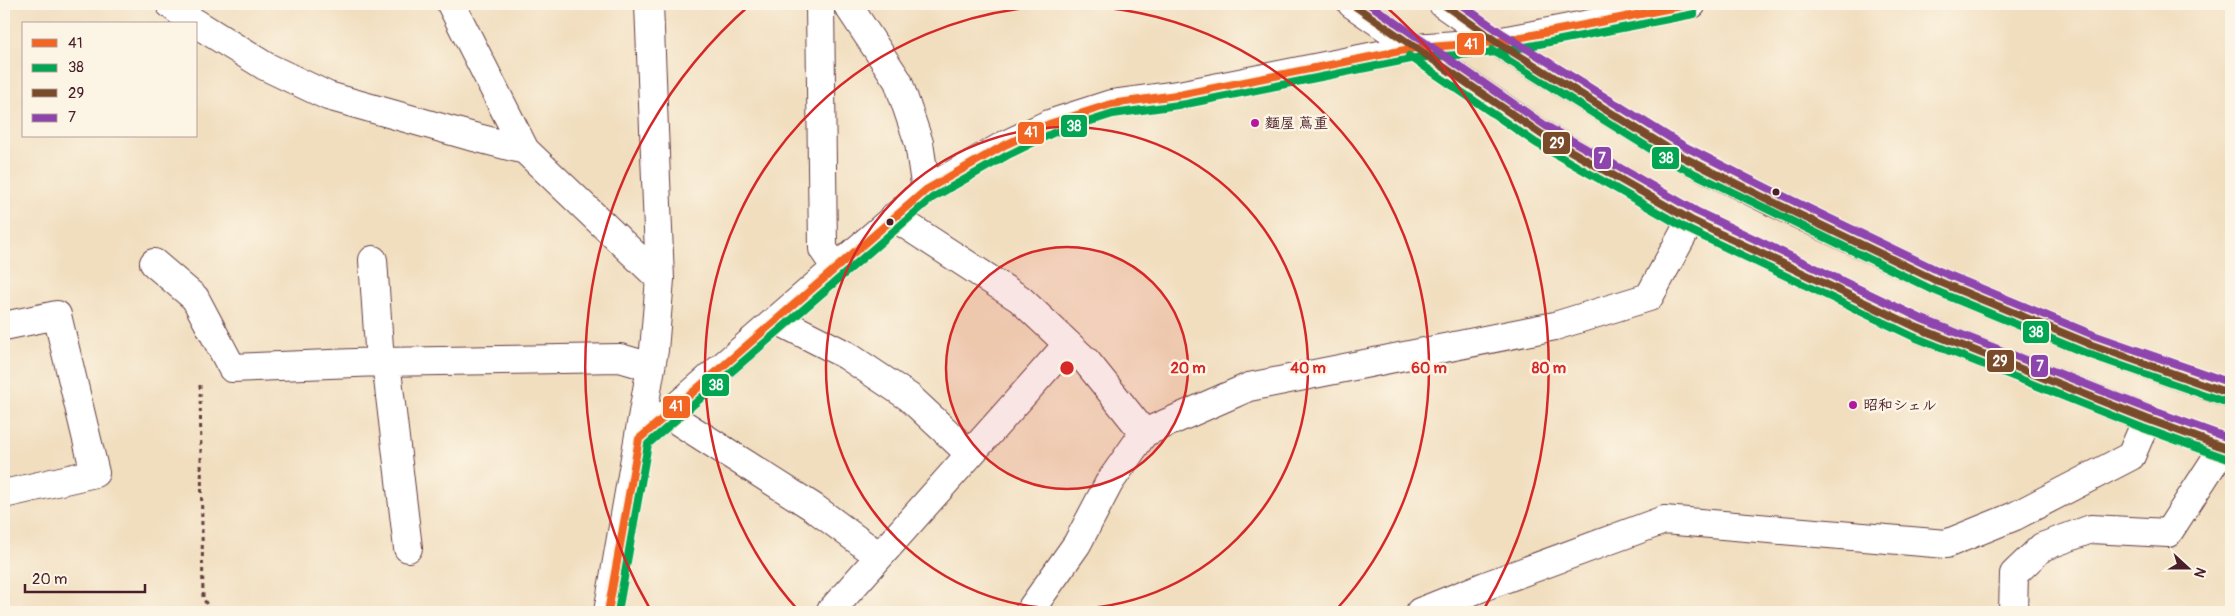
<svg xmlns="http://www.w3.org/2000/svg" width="2235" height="616" font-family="Pangolin,'Klee One',sans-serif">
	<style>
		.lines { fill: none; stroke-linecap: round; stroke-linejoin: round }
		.minor-casing { stroke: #633c41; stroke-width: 30 }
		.highway-casing { stroke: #633c41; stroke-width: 30 }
		.path { stroke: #633c41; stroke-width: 3; stroke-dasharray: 4 4; stroke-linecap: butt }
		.minor { stroke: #fff; stroke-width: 28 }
		.highway { stroke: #fff; stroke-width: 28 }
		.bus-1-casing { stroke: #fcf5e5; stroke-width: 11 }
		.bus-2-casing { stroke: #fcf5e5; stroke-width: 11 }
		.bus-3-casing { stroke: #fcf5e5; stroke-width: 11 }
		.bus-4-casing { stroke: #fcf5e5; stroke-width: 11 }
		.bus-1 { stroke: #f26522; stroke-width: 8 }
		.bus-2 { stroke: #00a651; stroke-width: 8 }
		.bus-3 { stroke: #7a4b2a; stroke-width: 8 }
		.bus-4 { stroke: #8e44ad; stroke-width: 8 }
		.ring { fill: none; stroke: #d62828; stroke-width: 2.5 }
		.poi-dot { fill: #b5179e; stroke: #fcf5e5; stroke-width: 2 }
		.bus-dot { fill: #4a1f2b; stroke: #fcf5e5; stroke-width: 2 }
		.labels { text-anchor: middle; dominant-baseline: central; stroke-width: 5; stroke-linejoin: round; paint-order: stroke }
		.poi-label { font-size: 15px; font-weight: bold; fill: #4a1f2b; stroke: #fcf5e5; text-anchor: start }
		.centre { fill: #d62828; stroke: #fcf5e5; stroke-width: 2.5 }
		.ring-label { font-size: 15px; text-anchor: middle; font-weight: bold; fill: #d62828; stroke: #fcf5e5; stroke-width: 5; stroke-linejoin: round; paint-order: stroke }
		.line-badge { stroke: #fcf5e5; stroke-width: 2 }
		.badge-label { font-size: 14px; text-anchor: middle; font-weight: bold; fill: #fff }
	</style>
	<rect width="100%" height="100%" fill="#fcf5e5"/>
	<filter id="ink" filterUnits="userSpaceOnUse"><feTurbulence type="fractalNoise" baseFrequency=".02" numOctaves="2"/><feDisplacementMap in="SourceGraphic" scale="10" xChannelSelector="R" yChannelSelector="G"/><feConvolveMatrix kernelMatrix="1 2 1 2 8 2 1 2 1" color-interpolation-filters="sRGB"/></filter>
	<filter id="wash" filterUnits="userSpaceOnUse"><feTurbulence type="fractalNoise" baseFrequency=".0096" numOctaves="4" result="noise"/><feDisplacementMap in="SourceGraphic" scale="20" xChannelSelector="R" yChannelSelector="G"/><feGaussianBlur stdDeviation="1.12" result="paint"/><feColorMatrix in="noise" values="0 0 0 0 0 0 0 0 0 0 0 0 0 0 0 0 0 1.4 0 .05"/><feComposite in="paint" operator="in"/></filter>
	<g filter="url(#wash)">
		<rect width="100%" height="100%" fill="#f1debf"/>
	</g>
	<g filter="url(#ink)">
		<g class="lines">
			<g class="minor-casing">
				<path id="minor" d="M170,4L189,19L265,66L328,96L470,136L525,150
					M451,4L525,150L660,279
					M820,4L823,249L836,268
					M847,4L898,81L919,143L926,190
					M894,217L1020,299L1087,362L1144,433
					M373,260L380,362
					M154,263L195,298L232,368L380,362L620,358L651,367
					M777,320L846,355L909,397L970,454
					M4,326L57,315L95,473L4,494
					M386,362L408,548
					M667,414L813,507L879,556
					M639,439L926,190L1003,146L1049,124L1111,104L1184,94L1415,48L1497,42L1692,4
					M608,612L654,350L660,279L649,4
					M830,612L1068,344
					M1029,612L1077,544L1109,483L1144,433L1249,387L1555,326L1649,297L1691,220
					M1420,612L1485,586L1664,520L1946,544L2015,516L2131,456L2147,419
					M2013,612L2014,574L2042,547L2091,529L2168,533L2223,448"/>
			</g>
			<g class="highway-casing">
				<path id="highway" d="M1352,4L1541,134L1691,220L1918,328L2147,419L2231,450
					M1443,4L1497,42L1677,154L1771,201L1935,280L2092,345L2231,394"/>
			</g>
			<path class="path" d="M200,385L203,598L211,612"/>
			<use href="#minor" class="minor"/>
			<use href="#highway" class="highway"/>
			<g class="bus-1-casing">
				<path id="bus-1" d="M608,612L639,439L926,190L1003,146L1049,124L1111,104L1184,94L1415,48L1497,42L1692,4"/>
			</g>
			<g class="bus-2-casing">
				<path id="bus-2" d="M1492,50L1673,163L1931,289L2088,354L2228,403
					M1409,56L1536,143L1687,229L1914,337L2143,428L2228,459
					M618,612L648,444L932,198L1008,155L1053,133L1113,114L1186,104L1416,58L1499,52L1694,14"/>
			</g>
			<g class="bus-3-casing">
				<path id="bus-3" d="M1352,4L1541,134L1691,220L1918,328L2147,419L2231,450
					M1443,4L1497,42L1677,154L1771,201L1935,280L2092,345L2231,394"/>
			</g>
			<g class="bus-4-casing">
				<path id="bus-4" d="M1369,4L1546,126L1696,211L1922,319L2151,410L2231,439
					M1460,4L1503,34L1682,145L1775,192L1939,271L2096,336L2231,383"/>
			</g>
			<use href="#bus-1" class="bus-1"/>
			<use href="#bus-2" class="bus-2"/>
			<use href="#bus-3" class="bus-3"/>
			<use href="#bus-4" class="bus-4"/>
		</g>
	</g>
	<circle cx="1067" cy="368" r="121" fill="#d62828" fill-opacity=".12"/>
	<g class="ring">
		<circle cx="1067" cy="368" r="121"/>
		<circle cx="1067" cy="368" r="241"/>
		<path d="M798 610A362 362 0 1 1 1336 610"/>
		<path d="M650 609A482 482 0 0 1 751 4M1383 4A482 482 0 0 1 1484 609"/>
	</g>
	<g class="poi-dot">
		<circle cx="1255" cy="123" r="5"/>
		<circle cx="1853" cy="405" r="5"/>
	</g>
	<g class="bus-dot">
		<circle cx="1776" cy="192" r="4.5"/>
		<circle cx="890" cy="222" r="4.5"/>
	</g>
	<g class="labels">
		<g class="poi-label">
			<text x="1265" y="123">麵屋 蔦重</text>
			<text x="1863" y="405">昭和シェル</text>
		</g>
	</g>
	<circle cx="1067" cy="368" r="8" class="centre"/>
	<g class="ring-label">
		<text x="1188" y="373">20 m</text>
		<text x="1308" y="373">40 m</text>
		<text x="1429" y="373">60 m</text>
		<text x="1549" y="373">80 m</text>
	</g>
	<g class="line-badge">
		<rect x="1456" y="32" width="29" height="24" rx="5" fill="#f26522"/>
		<rect x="1060" y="114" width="28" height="24" rx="5" fill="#00a651"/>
		<rect x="1017" y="121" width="28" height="24" rx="5" fill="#f26522"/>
		<rect x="1542" y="131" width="29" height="24" rx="5" fill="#7a4b2a"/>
		<rect x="1593" y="146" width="19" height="24" rx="5" fill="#8e44ad"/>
		<rect x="1651" y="146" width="29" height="24" rx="5" fill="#00a651"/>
		<rect x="2022" y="320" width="28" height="24" rx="5" fill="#00a651"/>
		<rect x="1986" y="349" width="29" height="24" rx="5" fill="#7a4b2a"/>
		<rect x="2030" y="354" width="19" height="24" rx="5" fill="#8e44ad"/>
		<rect x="701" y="373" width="29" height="24" rx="5" fill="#00a651"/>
		<rect x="662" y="395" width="29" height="24" rx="5" fill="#f26522"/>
	</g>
	<g class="badge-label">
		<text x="1471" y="49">41</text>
		<text x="1074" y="131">38</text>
		<text x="1031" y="137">41</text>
		<text x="1557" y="148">29</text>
		<text x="1602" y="163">7</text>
		<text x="1666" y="163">38</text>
		<text x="2036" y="337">38</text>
		<text x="2000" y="366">29</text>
		<text x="2040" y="371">7</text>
		<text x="716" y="390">38</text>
		<text x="676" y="411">41</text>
	</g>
	<rect width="2235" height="616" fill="none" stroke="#fcf5e5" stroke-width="20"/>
	<rect x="22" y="22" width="175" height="115" fill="#fcf5e5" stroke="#b59f9b"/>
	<rect x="32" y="39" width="25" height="8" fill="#f26522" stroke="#b59f9b"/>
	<text x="68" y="48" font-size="15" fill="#4a1f2b">41</text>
	<rect x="32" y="64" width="25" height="8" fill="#00a651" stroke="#b59f9b"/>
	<text x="68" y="72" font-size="15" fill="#4a1f2b">38</text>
	<rect x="32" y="89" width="25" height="8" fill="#7a4b2a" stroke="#b59f9b"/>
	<text x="68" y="98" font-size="15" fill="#4a1f2b">29</text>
	<rect x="32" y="114" width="25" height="8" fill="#8e44ad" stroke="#b59f9b"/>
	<text x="68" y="122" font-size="15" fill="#4a1f2b">7</text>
	<g transform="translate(2188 568) rotate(111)" stroke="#fcf5e5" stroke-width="4" paint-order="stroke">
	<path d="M0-4L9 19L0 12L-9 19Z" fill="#4a1f2b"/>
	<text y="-8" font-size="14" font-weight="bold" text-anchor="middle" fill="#4a1f2b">N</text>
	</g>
	<path d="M25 584v8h120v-8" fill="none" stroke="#4a1f2b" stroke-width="2.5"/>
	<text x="32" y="584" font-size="15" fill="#4a1f2b" stroke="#fcf5e5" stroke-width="4" paint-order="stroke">20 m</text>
</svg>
